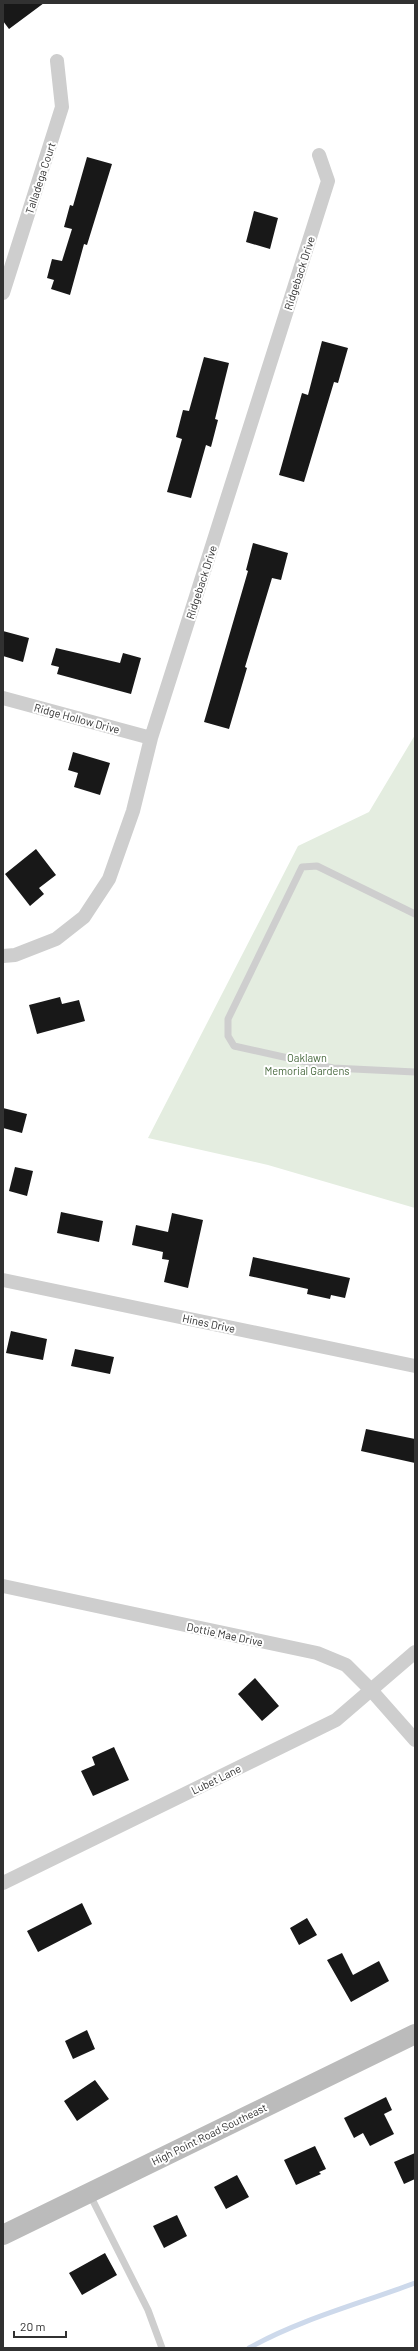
<svg xmlns="http://www.w3.org/2000/svg" width="418" height="2351" font-family="Barlow,sans-serif">
	<style>
		.green { fill: #e4ede0 }
		.lines { fill: none; stroke-linecap: round; stroke-linejoin: round }
		.stream { stroke: #cdd9eb; stroke-width: 5 }
		.building { fill: #181818 }
		.lane { stroke: #cecece; stroke-width: 7 }
		.street { stroke: #cecece; stroke-width: 14 }
		.secondary { stroke: #bbb; stroke-width: 20 }
		.labels { text-anchor: middle; dominant-baseline: central; stroke-width: 4; stroke-linejoin: round; paint-order: stroke }
		.street-label { font-size: 11px; fill: #313131; stroke: #fff }
		.park-label { font-size: 11px; fill: #4a6b40; stroke: #fff }
	</style>
	<rect width="100%" height="100%" fill="#fff"/>
	<path class="green" d="M415,735V1208L268,1165L148,1138L298,846L369,812Z"/>
	<g class="lines">
		<path class="stream" d="M249,2348C301,2319 359,2304 415,2283"/>
	</g>
	<path class="building" d="M3,3H44L9,29L3,21Z
		M87,157L112,164L87,245L84,244L70,295L51,289L54,280L47,278L52,259L62,261L72,229L64,227L70,205L73,206Z
		M254,211L278,218L270,249L246,242Z
		M322,341L348,348L338,383L334,382L304,482L279,475L302,393L308,395Z
		M204,357L229,363L215,419L218,420L211,447L206,445L191,498L167,492L182,439L176,437L183,410L189,411Z
		M253,543L288,553L281,580L272,578L245,667L247,668L229,729L204,722L248,571L246,570Z
		M3,631L29,638L23,662L3,656Z
		M56,648L120,663L123,653L141,658L131,694L57,674L59,667L51,665Z
		M73,752L110,763L100,795L74,787L78,773L68,770Z
		M36,849L56,875L39,888L44,894L30,906L5,874Z
		M60,997L62,1004L79,1000L85,1021L37,1034L29,1005Z
		M3,1108L27,1114L22,1133L3,1128Z
		M15,1167L33,1171L27,1196L9,1191Z
		M61,1212L103,1221L99,1242L57,1233Z
		M172,1213L203,1220L188,1288L164,1282L169,1260L162,1259L163,1252L132,1245L136,1225L168,1232Z
		M253,1257L350,1278L345,1298L331,1295L330,1299L307,1294L308,1289L249,1276Z
		M11,1331L47,1339L43,1360L6,1353Z
		M75,1349L114,1357L110,1374L71,1366Z
		M366,1429L415,1439V1463L361,1451Z
		M255,1678L279,1706L262,1721L238,1694Z
		M114,1747L129,1780L93,1796L81,1771L95,1765L92,1757Z
		M82,1903L92,1924L38,1952L27,1931Z
		M307,1918L317,1935L299,1945L290,1928Z
		M342,1953L353,1975L379,1961L389,1981L351,2002L327,1960Z
		M87,2030L95,2049L73,2059L65,2041Z
		M95,2080L109,2099L77,2121L64,2101Z
		M386,2097L392,2110L384,2114L394,2134L370,2146L363,2133L354,2138L344,2118Z
		M315,2146L326,2169L319,2172L321,2174L296,2185L284,2160Z
		M415,2153V2179L404,2184L394,2162Z
		M237,2175L249,2197L226,2209L214,2187Z
		M177,2215L187,2236L164,2248L153,2226Z
		M105,2253L117,2275L82,2295L69,2273Z"/>
	<g class="lines">
		<path class="lane" d="M415,914L317,866L302,867L228,1019V1036L234,1046L333,1068L415,1072
			M90,2195L148,2310L162,2348"/>
		<path class="street" d="M3,293L62,107L57,61
			M3,698L151,738
			M3,956L15,955L56,939L84,917L109,879L133,811L151,738L328,181L319,155
			M3,1280L415,1366
			M3,1586L317,1653L346,1665L371,1690L415,1740
			M3,1883L336,1720L415,1652"/>
		<path class="secondary" d="M3,2235L415,2034"/>
	</g>
	<g class="labels">
		<g class="street-label">
			<text transform="translate(40 178) rotate(-72)">Talladega Court</text>
			<text transform="translate(299 273) rotate(-72)">Ridgeback Drive</text>
			<text transform="translate(201 582) rotate(-72)">Ridgeback Drive</text>
			<text transform="translate(77 718) rotate(15)">Ridge Hollow Drive</text>
			<text transform="translate(209 1323) rotate(12)">Hines Drive</text>
			<text transform="translate(225 1634) rotate(12)">Dottie Mae Drive</text>
			<text transform="translate(216 1779) rotate(-26)">Lubet Lane</text>
			<text transform="translate(209 2134) rotate(-26)">High Point Road Southeast</text>
		</g>
		<g class="park-label">
			<text x="307" y="1057">Oaklawn<tspan x="307" dy="13">Memorial Gardens</tspan></text>
		</g>
	</g>
	<rect width="418" height="2351" fill="none" stroke="#313131" stroke-width="8"/>
	<path d="M14 2331v6h52v-6" fill="none" stroke="#313131" stroke-width="2"/>
	<text x="20" y="2331" font-size="12" fill="#313131" stroke="#ffffff" stroke-width="3" paint-order="stroke">20 m</text>
</svg>
